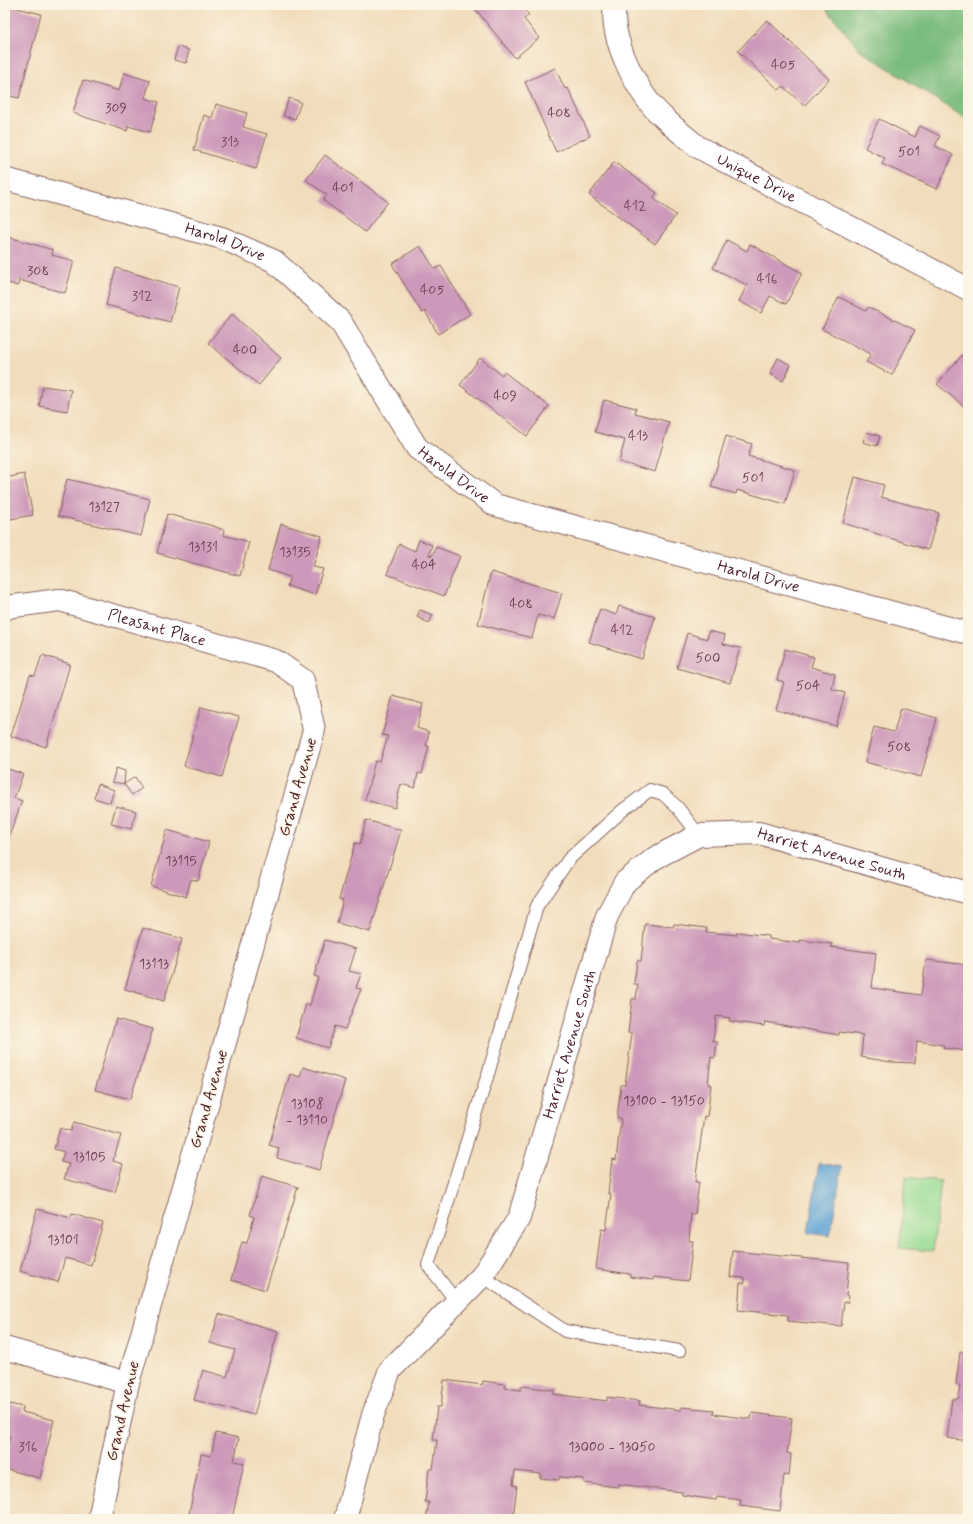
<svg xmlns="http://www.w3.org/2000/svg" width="973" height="1524" font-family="Mynerve,sans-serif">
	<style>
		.green { fill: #98dc94; stroke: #717e60 }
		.forest { fill: #7abc7e; stroke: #626e54 }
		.water { fill: #5fa3d4; stroke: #546180 }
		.building { fill: #cd99ba }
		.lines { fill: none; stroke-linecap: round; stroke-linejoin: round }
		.service-casing { stroke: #84625e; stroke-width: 14 }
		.minor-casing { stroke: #84625e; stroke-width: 24 }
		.service { stroke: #fff; stroke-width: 12 }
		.minor { stroke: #fff; stroke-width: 22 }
		.labels { text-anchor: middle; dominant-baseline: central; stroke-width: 3; stroke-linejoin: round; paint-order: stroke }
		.number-label { font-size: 14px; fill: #6b3e4f }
		.street-label { font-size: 16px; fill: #4a1f2b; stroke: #fcf5e5 }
	</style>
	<rect width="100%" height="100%" fill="#fcf5e5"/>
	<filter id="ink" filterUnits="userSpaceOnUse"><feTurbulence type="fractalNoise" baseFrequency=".025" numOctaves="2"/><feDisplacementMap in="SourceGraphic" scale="8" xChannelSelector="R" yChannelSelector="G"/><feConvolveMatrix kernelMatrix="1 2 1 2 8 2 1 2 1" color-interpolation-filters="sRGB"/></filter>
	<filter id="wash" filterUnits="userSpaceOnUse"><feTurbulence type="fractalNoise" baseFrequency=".012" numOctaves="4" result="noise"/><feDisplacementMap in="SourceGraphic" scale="16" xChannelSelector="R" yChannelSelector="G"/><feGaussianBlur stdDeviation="0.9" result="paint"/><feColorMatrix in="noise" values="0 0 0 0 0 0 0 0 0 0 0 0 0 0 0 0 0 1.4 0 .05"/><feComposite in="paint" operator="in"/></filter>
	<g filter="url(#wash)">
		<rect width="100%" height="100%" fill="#f1ddbc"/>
		<path class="green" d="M906,1177L941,1181L933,1251L899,1248Z"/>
		<path class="forest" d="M823,5H968V120L860,50Z"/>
		<path class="water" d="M819,1163L842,1167L830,1236L808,1233Z"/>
		<g id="blocks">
			<path class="building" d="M5,5L41,14L19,98L5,95Z
				M472,5H520L529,15L524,19L539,38L515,58Z
				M767,20L829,79L804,106L783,86L779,90L738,51Z
				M178,47L189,50L186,63L174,60Z
				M555,68L565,89L568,88L590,136L556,152L525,82Z
				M124,73L150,81L145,98L159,102L150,132L128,126L127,131L73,113L83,80L119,91Z
				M289,98L301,102L295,119L283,116Z
				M216,104L247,113L243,127L267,134L256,169L194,150L204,115L212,118Z
				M879,119L915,137L920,126L940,136L935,146L953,155L937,189L882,164L885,158L865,148Z
				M325,155L388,202L365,232L323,200L327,195L306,180Z
				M614,162L657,193L653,198L676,215L655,244L589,195Z
				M5,236L53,250L52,255L74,261L65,293L19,280L18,286L5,282Z
				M727,240L747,251L750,244L802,273L786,304L770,296L761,313L739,301L747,285L713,268Z
				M420,246L435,269L441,266L470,314L438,334L425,311L422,313L392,264Z
				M116,268L179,287L170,322L106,305Z
				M839,297L866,311L868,307L915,330L892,375L866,362L871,354L822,329Z
				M232,314L281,358L259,385L208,343Z
				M964,353L968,357V410L937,384Z
				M480,358L502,375L504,372L549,406L527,436L460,385Z
				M778,358L791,365L783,381L770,374Z
				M43,386L71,390L67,411L39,406Z
				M604,400L636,408L635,413L669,422L655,472L619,462L625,440L595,432Z
				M866,432L880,436L877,446L863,442Z
				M726,436L752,444L748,456L795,470L785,504L737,490L736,494L711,487Z
				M24,474L33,515L5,520V478Z
				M855,477L884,485L881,497L939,513L928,550L843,523Z
				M67,479L150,499L141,536L58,516Z
				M167,514L213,526L224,530L223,535L249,542L240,576L157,553Z
				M281,524L322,536L313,567L323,569L315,595L287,586L290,577L268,570Z
				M419,540L432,545L429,555L432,556L436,547L460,556L444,596L387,574L399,544L415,551Z
				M491,572L562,593L554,619L538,615L532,638L478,624Z
				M619,606L655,617L642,659L589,642L600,609L616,615Z
				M420,610L433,615L429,623L417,617Z
				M709,631L725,635L723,644L740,648L730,683L677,668L687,633L707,639Z
				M785,649L814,657L811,667L835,674L832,689L845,693L836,726L776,710L784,682L777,680Z
				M42,655L70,664L46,747L11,736L30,675L35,676Z
				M393,696L423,704L417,728L429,732L426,746H429L422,774L418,773L415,788L401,784L395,808L365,800L375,761L380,762L388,736L382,735Z
				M201,707L239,717L222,777L184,766Z
				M901,708L937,718L921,777L865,762L874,727L894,732Z
				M5,768L23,774L14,798L22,801L5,847Z
				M116,768L125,771L124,784L135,777L142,788L132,795L124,784L112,782Z
				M98,784L114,790L110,803L94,798Z
				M116,806L136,811L131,829L111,824Z
				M366,820L401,830L370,932L337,923L343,900L339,899L355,843L360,844Z
				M167,830L209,842L198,881L191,879L186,897L151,886Z
				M645,924L673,927L674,924L707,928L706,932L737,935V932L769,936V939L800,943V940L832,944L831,947L876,953L872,988L921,995L926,960L968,965V1051L943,1048L944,1045L917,1041L915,1063L891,1062L861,1057L863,1035L839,1032V1035L765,1022L764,1026L729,1021L730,1018L716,1016L713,1041L717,1042L715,1058L711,1057L708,1084L711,1085L707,1117L704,1116L695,1182H699L695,1214H691L689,1241H693L688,1281L654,1277L653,1280L630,1277V1274L596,1269L601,1229L606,1230L611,1194L608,1193L612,1159L616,1160L621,1118H617L621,1085H625L632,1033H628L632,999H636L638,984H634L637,961H641Z
				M143,928L182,939L164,1001L125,989Z
				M325,940L356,949L349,971L361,974L356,988L361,989L345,1029L335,1026L328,1048L296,1038L306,1004L310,1005L318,977L314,976Z
				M116,1019L153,1029L130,1099L95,1090Z
				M303,1067L345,1080L319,1170L277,1158L279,1148L269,1145L290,1074L300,1077Z
				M74,1122L121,1135L113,1161L123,1164L115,1192L64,1179L69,1164L61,1162L64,1152L54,1149L60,1128L71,1131Z
				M262,1176L298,1187L266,1290L231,1280L242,1242L247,1243L254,1217L250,1215Z
				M37,1209L71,1218L72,1214L103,1223L91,1265L65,1258L58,1282L20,1271Z
				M733,1251L849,1263L846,1295L849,1296L848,1302H844L841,1326L788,1321V1315L738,1310L740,1283H745V1278L730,1277Z
				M967,1298H968V1322L964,1321Z
				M219,1314L278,1331L254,1415L194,1400L203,1370L227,1377L235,1350L210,1343Z
				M967,1327H968V1441L947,1438L952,1399H958L960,1385L956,1384L960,1352H964Z
				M444,1380L482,1385L483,1381L505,1384L504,1388L521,1390V1386L554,1390L553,1394L607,1401V1397L640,1401L639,1405L681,1410V1407L714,1410L713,1414L751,1419L752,1413L792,1418L787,1453L791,1454L789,1476L784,1475L780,1511L740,1506L741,1500L717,1497L716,1500L682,1495V1492L618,1484V1487L584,1483V1479L559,1477V1480L540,1478L541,1474L515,1471L513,1485L517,1486L513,1518L426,1519L429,1502H425L429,1469H433L437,1440H433L437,1407H441Z
				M5,1403L23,1407L22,1412L54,1420L40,1478L5,1469V1457L10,1436L5,1434Z
				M216,1433L239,1438L234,1461L244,1463L232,1519H188L201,1454L211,1456Z"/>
		</g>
	</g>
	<g filter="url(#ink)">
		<use href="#blocks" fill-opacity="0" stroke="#84625e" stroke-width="1"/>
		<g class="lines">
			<g class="service-casing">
				<path id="service" d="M482,1276L565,1331L679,1351
					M457,1302L428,1265L488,1074L537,906L569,859L623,810L650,790L663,794L678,808L699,835"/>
			</g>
			<g class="minor-casing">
				<g id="minor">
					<path id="s1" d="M615,5C609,38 638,95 663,117C674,128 686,137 698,147L968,289"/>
					<path id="s2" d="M5,179L222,238L274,261L340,321L417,448L495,505L968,633"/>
					<path id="s3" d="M5,609L7,607L59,600L276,661L303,680L314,730L128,1383L99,1519"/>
					<path d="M5,1348L128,1383"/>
					<path id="s4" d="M345,1519L373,1415L390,1370L482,1276L519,1218L607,916L625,882L655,858L699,835L759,833L968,893"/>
				</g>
			</g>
			<use href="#service" class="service"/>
			<use href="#minor" class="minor"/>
		</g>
	</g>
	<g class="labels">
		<g class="number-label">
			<text x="783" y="65">405</text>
			<text x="116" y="108">309</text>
			<text x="559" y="113">408</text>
			<text x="230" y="142">313</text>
			<text x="909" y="152">501</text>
			<text x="343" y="188">401</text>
			<text x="635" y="206">412</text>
			<text x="38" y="271">308</text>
			<text x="767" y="279">416</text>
			<text x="432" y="290">405</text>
			<text x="142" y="296">312</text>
			<text x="245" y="350">400</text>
			<text x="505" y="396">409</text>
			<text x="638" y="436">413</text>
			<text x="753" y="478">501</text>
			<text x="104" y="507">13127</text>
			<text x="203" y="547">13131</text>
			<text x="295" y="552">13135</text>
			<text x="424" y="565">404</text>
			<text x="521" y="604">408</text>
			<text x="622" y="630">412</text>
			<text x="708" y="658">500</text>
			<text x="808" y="686">504</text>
			<text x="899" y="747">508</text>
			<text x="181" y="861">13115</text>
			<text x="154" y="964">13113</text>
			<text x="664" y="1101">13100 - 13150</text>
			<text x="307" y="1104">13108<tspan x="307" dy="16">- 13110</tspan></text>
			<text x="89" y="1157">13105</text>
			<text x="63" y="1240">13101</text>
			<text x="28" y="1447">316</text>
			<text x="612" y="1447">13000 - 13050</text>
		</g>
		<g class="street-label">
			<text stroke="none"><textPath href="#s1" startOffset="238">Unique Drive</textPath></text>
			<text stroke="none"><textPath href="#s2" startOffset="229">Harold Drive</textPath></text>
			<text stroke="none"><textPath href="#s2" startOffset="565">Harold Drive</textPath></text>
			<text stroke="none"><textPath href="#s2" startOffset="889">Harold Drive</textPath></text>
			<text stroke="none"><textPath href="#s3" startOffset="157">Pleasant Place</textPath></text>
			<text transform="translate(298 787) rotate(-74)">Grand Avenue</text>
			<text stroke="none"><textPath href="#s4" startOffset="933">Harriet Avenue South</textPath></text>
			<text stroke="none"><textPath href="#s4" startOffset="537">Harriet Avenue South</textPath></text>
			<text transform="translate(209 1099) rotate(-74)">Grand Avenue</text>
			<text transform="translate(123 1411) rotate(-77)">Grand Avenue</text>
		</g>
	</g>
	<rect width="973" height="1524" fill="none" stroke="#fcf5e5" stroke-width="20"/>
</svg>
